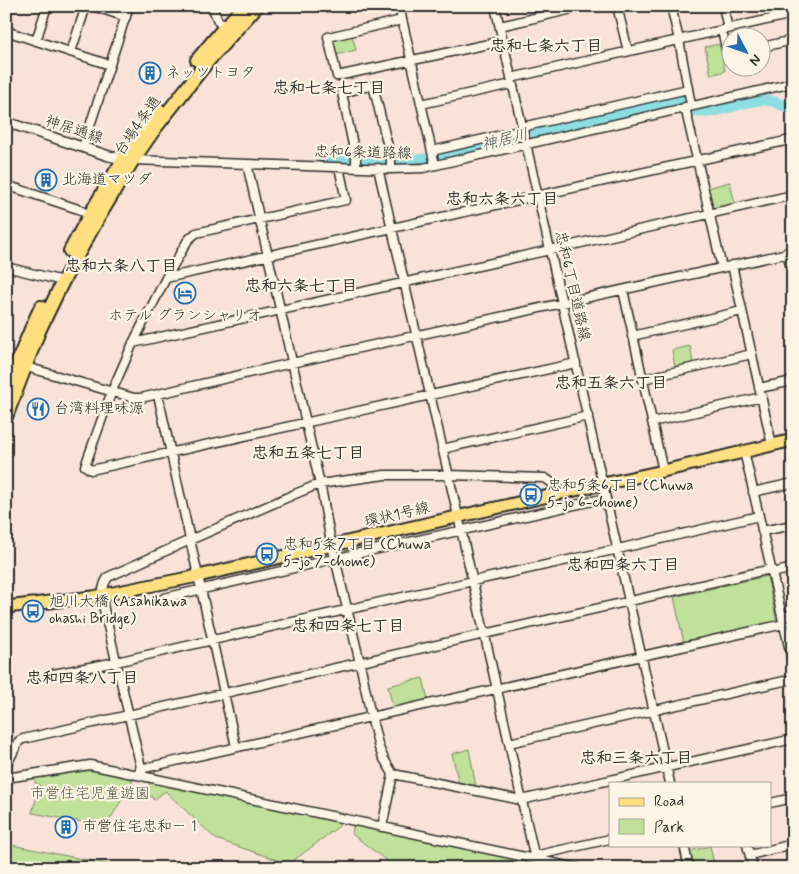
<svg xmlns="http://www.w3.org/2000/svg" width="799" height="874" font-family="Mynerve,'Klee One',sans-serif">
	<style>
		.green { fill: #c0e19a; stroke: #768662 }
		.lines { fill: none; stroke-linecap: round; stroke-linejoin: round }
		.river { stroke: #8ddee3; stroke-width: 11 }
		.minor-casing { stroke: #2b2b2b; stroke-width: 11 }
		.tertiary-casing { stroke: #2b2b2b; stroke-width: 12 }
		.primary-casing { stroke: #2b2b2b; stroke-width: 15 }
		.trunk-casing { stroke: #2b2b2b; stroke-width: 16 }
		.minor { stroke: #fcf5e5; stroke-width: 8 }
		.tertiary { stroke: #fcf5e5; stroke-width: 9 }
		.primary { stroke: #fddf80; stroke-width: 11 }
		.trunk { stroke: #fddf80; stroke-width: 12 }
		.labels { text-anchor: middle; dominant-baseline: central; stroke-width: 4.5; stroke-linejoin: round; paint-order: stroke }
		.poi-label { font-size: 15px; fill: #2b2b2b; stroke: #fcf5e5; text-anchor: start }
		.street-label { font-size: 15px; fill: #2b2b2b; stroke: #fcf5e5 }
		.park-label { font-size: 15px; fill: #505847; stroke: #fcf5e5 }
		.neighbourhood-label { font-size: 16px; font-weight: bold; fill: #2b2b2b; stroke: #fcf5e5 }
		.water-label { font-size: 16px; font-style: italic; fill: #445859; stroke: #fcf5e5 }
	</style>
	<rect width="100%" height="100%" fill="#f9e2d7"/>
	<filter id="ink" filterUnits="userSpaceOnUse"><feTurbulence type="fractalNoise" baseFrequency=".02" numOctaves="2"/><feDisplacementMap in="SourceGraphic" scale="10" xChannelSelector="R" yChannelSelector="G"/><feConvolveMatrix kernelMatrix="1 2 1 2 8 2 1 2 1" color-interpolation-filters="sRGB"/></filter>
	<g filter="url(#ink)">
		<path class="green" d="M352,35L356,50L336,55L333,40Z
			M719,44L725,71L711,75L705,47Z
			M730,182L736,208L710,214L704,189Z
			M690,346L693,363L675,367L672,350Z
			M767,576L777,622L684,643L674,597Z
			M423,678L428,700L393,708L388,686Z
			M469,749L476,787L459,784L452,754Z
			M90,765L137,774L106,826L32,813L40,785L35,783V773Z
			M149,778L340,819L339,826L289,864L216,839L165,791L154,800L149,794Z
			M354,822L548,861L545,868H396L352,834Z
			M6,844L128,868H6Z
			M710,846L715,868H689L686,852Z"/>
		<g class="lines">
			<path class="river" d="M696,110C712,119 750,95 771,101C778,102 786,107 793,110
				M325,159L397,162L427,159L491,145L532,133L583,123L674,99H679L681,100"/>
			<g class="minor-casing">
				<path id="minor" d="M93,6L126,17
					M212,6L218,21L226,30
					M399,6L435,165
					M495,6L670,783
					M617,6L628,51
					M671,6L679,40L691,105
					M723,6L728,29
					M402,20L328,37L337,76L503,41
					M500,26L585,6
					M6,31L110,65
					M722,31L728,55L732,54
					M36,41L47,6
					M762,47L793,40
					M71,52L86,6
					M511,78L793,14
					M421,104L512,84
					M685,107L722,268
					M522,127L688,89
					M83,147L129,6
					M432,151L523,130
					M133,160L391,169L423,168L793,83
					M247,164L322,493L330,537L360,663L371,716L379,748L384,759L393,774L382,827
					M339,167L346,200L196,233L188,240L166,278L133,343L112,391L85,466L91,470C253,434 414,399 576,363
					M356,167V159L342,93L373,85L391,159V169
					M378,168L458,516L535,859
					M6,185L78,209L93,217
					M787,252L793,276
					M732,265L772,445
					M6,267L63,281
					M166,278L790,140L793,141
					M623,290L663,471
					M632,336L742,311
					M133,343L550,250L793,195
					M23,366L134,398H141L292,363L793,252
					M643,379L752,354
					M759,388L793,381
					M158,395L236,747
					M652,422L762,397
					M442,449L588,416
					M744,451L793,664
					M753,492L793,483
					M762,531L793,525
					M772,573L793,568
					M164,598L329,560L606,498
					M782,617L793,614
					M48,675L116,662L473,581L618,549L759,516
					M509,743L793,679
					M6,766L19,741L23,739L771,569
					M140,769L784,624
					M393,774L521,800L793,739
					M143,776L103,605C102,595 102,586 108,577L190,540L295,494L319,484L385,475H449L545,478L552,483L557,494
					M6,778L90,765L577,868
					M770,803L793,798
					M684,845L689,868
					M747,845L753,868
					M750,855L793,844
					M534,856L610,839"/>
			</g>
			<g class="tertiary-casing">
				<path id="tertiary" d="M6,122L109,156L128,160"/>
			</g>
			<g class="primary-casing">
				<path id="primary" d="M6,607L93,597L198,576L557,494L663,471L793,440"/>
			</g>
			<g class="trunk-casing">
				<path id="trunk" d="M197,60L224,28L245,6
					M70,251C96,202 124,154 159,110
					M6,392C17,363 28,334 41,307
					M6,417L39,331L63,281L97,220L133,160L156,127L208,61L257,6"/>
			</g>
			<use href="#minor" class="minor"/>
			<use href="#tertiary" class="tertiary"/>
			<use href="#primary" class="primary"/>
			<use href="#trunk" class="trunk"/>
		</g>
	</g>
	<defs>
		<g id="building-ring" transform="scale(1.125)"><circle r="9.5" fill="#fcf5e5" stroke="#1f6fb2" stroke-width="1.5"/><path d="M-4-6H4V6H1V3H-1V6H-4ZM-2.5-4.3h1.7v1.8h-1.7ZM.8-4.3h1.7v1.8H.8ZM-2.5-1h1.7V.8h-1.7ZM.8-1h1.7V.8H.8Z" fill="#1f6fb2"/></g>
		<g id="hotel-ring" transform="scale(1.125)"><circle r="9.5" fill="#fcf5e5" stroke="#1f6fb2" stroke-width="1.5"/><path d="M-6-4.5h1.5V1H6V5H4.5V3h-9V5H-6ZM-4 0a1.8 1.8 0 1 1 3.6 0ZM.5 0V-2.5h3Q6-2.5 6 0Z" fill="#1f6fb2"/></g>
		<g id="restaurant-ring" transform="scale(1.125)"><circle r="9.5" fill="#fcf5e5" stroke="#1f6fb2" stroke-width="1.5"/><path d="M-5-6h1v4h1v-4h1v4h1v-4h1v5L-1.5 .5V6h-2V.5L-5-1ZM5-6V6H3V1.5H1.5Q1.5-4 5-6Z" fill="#1f6fb2"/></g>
		<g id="bus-ring" transform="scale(1.125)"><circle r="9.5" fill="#fcf5e5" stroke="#1f6fb2" stroke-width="1.5"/><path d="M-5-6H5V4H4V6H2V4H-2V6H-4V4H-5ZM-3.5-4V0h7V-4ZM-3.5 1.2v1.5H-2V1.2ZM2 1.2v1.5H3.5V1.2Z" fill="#1f6fb2"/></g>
	</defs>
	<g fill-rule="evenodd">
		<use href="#building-ring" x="150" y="73"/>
		<use href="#building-ring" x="46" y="180"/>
		<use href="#hotel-ring" x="185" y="293"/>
		<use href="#restaurant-ring" x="38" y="409"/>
		<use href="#bus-ring" x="531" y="495"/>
		<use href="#bus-ring" x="267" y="554"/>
		<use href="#bus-ring" x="33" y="611"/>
		<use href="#building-ring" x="66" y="827"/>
	</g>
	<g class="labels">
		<g class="poi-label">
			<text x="166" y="73">ネッツトヨタ</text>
			<text x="62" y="180">北海道マツダ</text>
			<text x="185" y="316" text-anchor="middle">ホテル グランシャリオ</text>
			<text x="54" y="409">台湾料理味源</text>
			<text x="547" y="486">忠和5条6丁目 (Chuwa<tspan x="547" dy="17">5-jo 6-chome)</tspan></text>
			<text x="283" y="545">忠和5条7丁目 (Chuwa<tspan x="283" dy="17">5-jo 7-chome)</tspan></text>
			<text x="49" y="602">旭川大橋 (Asahikawa<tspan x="49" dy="17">ohashi Bridge)</tspan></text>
			<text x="82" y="827">市営住宅忠和－１</text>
		</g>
		<g class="street-label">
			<text transform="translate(138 126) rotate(-55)">台場4条通</text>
			<text transform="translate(74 130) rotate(18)">神居通線</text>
			<text transform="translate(363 153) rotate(1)">忠和6条道路線</text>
			<text transform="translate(572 286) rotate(77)">忠和6丁目道路線</text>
			<text transform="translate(397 515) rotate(-13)">環状1号線</text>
		</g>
		<g class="park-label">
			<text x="90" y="794">市営住宅児童遊園</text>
		</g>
		<g class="neighbourhood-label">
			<text x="546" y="46">忠和七条六丁目</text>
			<text x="329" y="88">忠和七条七丁目</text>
			<text x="502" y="199">忠和六条六丁目</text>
			<text x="121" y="266">忠和六条八丁目</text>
			<text x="301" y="286">忠和六条七丁目</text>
			<text x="611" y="383">忠和五条六丁目</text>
			<text x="308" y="453">忠和五条七丁目</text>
			<text x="623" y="565">忠和四条六丁目</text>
			<text x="348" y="626">忠和四条七丁目</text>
			<text x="82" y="678">忠和四条八丁目</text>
			<text x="636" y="758">忠和三条六丁目</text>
		</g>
		<g class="water-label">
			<text transform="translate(505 140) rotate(-14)">神居川</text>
		</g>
	</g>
	<rect width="799" height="874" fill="none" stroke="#fcf5e5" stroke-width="25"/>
	<rect x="12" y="12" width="774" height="849" fill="none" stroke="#2b2b2b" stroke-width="2" filter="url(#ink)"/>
	<rect x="609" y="782" width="162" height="65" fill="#fcf5e5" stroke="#a8a49b"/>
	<rect x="619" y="798" width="25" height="8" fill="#fddf80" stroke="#a8a49b"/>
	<text x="654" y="806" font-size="15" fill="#2b2b2b">Road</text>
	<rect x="619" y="819" width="25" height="15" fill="#c0e19a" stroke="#a8a49b"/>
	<text x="654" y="832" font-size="15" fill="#2b2b2b">Park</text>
	<g transform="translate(746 52) rotate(131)"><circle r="24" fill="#fcf5e5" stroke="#a8a49b"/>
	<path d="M0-4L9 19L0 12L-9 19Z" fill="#1f6fb2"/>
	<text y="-8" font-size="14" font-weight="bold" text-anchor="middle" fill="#2b2b2b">N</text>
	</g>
</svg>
